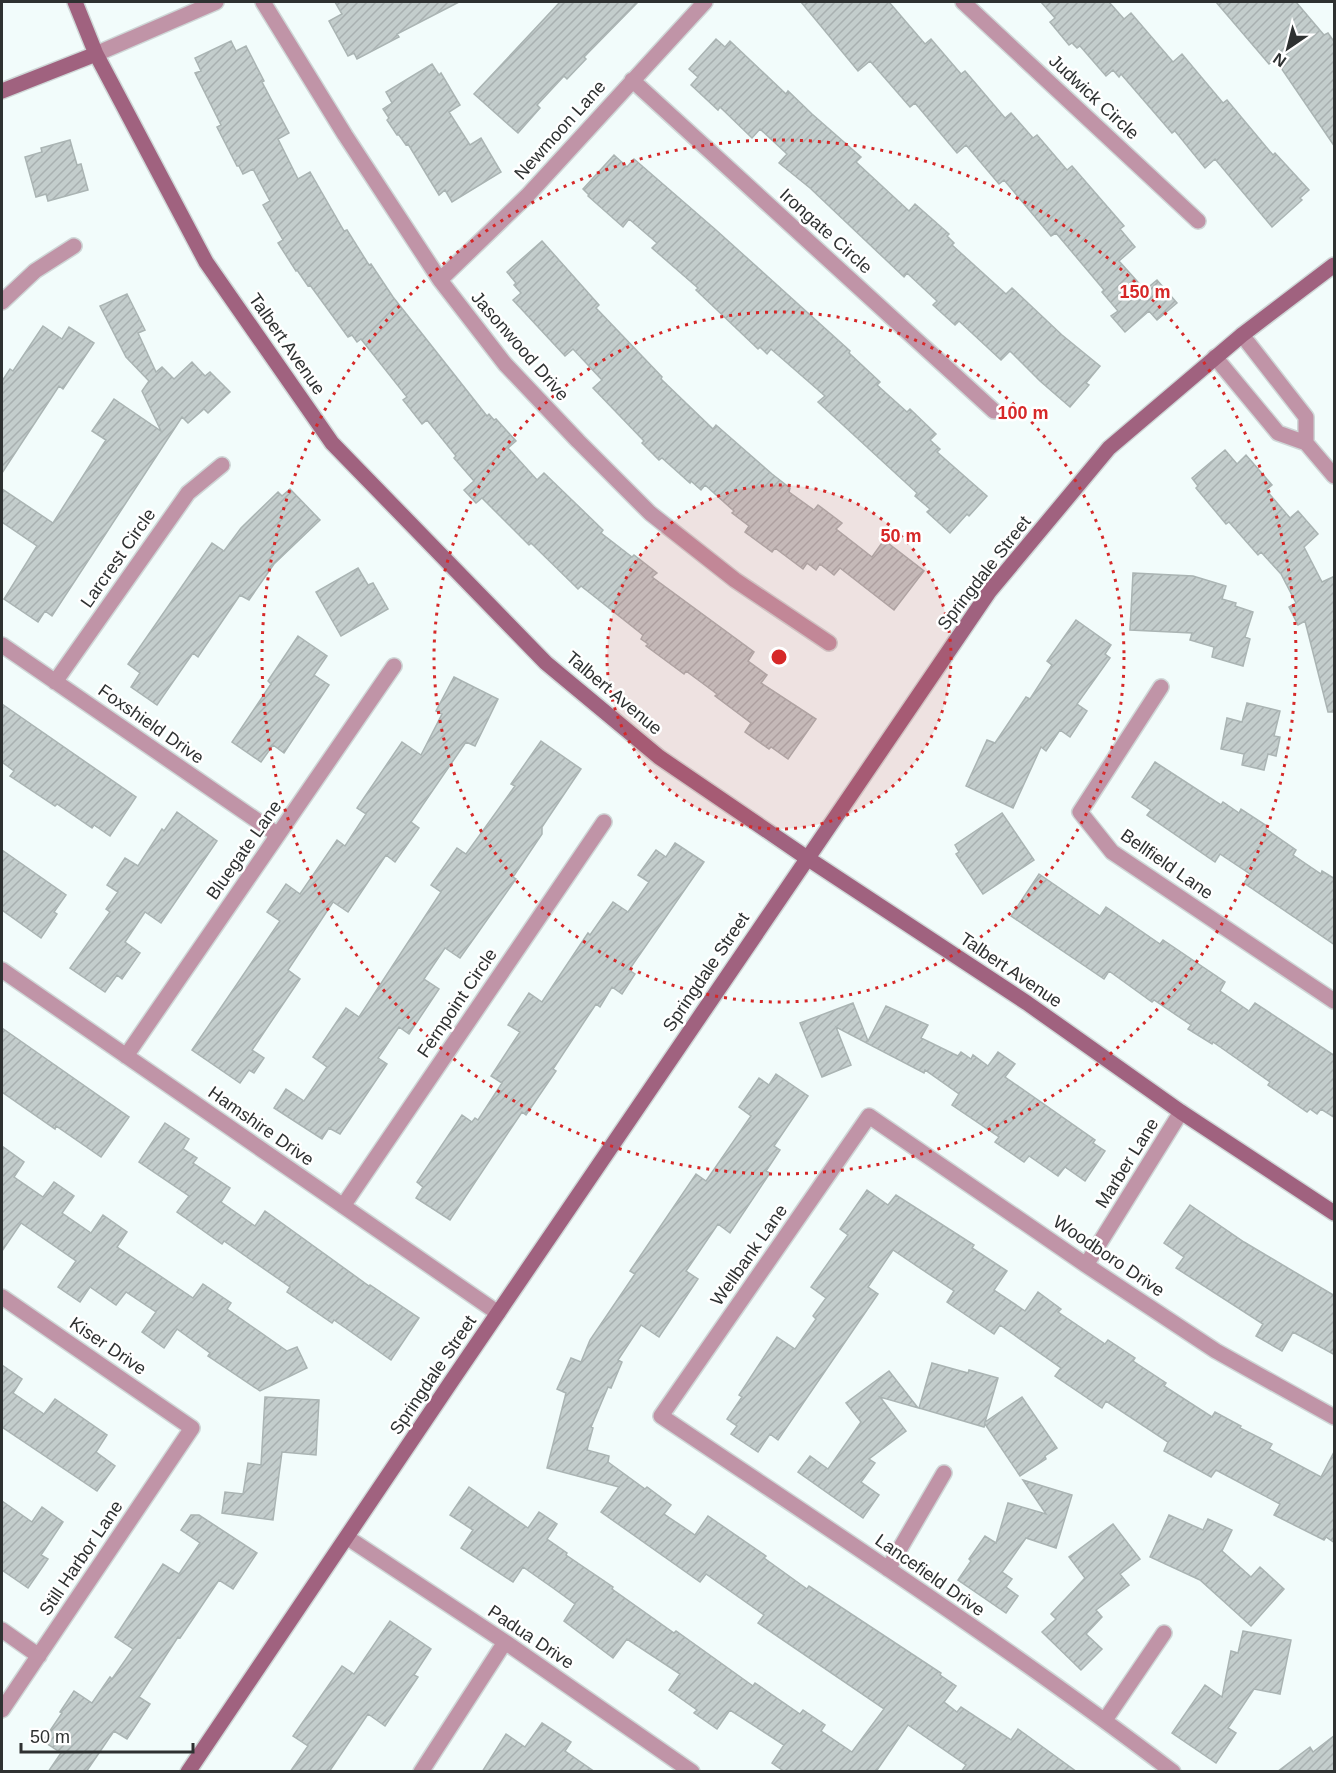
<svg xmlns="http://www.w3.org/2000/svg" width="1336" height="1773" font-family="Arial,sans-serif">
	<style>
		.building { fill: url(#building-hatch); stroke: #aab4b3; stroke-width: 1.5 }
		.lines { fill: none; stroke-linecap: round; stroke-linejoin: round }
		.street-casing { stroke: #cfd7d7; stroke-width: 18 }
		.secondary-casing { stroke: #cfd7d7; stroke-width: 18 }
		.street { stroke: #c094a7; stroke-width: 15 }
		.secondary { stroke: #a0627f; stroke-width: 15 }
		.ring { fill: none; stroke: #d62828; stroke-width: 3; stroke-dasharray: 3 6 }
		.labels { text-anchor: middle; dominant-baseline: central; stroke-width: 5; stroke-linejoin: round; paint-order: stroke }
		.street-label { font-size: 18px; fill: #2e3131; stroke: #fff }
		.centre { fill: #d62828; stroke: #fff; stroke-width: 3 }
		.ring-label { font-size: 18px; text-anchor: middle; font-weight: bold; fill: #d62828; stroke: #fff; stroke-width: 5; stroke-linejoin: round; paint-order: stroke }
	</style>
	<defs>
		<pattern id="building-hatch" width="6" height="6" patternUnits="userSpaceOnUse" patternTransform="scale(1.5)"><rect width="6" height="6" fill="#c3cdcc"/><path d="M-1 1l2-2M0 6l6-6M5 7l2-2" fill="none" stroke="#a8b0b0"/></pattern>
	</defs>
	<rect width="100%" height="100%" fill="#f2fcfb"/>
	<path class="building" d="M335,2H459L397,34L399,37L357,59L354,53L348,56L329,21L342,14Z
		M560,2H638L584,57L586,59L567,79L564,76L537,105L540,108L518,133L474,94Z
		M801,2H889L925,44L931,39L961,74L965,71L1005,118L1011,113L1033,138L1037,135L1067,170L1072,166L1124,226L1120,229L1135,247L1119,261L1145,290L1157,280L1177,303L1157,320L1149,311L1125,332L1111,316L1118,311L1102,292L1104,290L1056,233L1051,236L1004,180L999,184L966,145L957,153L915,103L910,107L870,61L858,71Z
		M1041,2H1109L1124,19L1131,13L1173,62L1182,54L1223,103L1227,100L1273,155L1275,153L1309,190L1300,198L1302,200L1272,227L1215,159L1205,168L1175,131L1172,133L1121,74L1119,77L1113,70L1106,76L1080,46L1077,48L1072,43L1069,45L1050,22L1055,18Z
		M1216,2H1296L1324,35L1328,33L1335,43V147L1275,59L1269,64Z
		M716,39L725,47L730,41L786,94L788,91L812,114L861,157L856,162L909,211L915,204L949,234L947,236L954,243L952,245L1006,294L1012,288L1062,335L1100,366L1086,383L1089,385L1070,407L1040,381L1010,351L1001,360L959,321L955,325L933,305L937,301L907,273L904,277L810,188L779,163L787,154L760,129L752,138L720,107L718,110L691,85L698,77L689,69Z
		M231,41L236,51L246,46L264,81L262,82L289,133L278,139L298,179L310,172L344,231L347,230L369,265L371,264L393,297L487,416L489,414L494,420L496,419L516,441L508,448L537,480L544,473L603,530L601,533L632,557L634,555L657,573L652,577L754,652L748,661L767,675L761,683L816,719L788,759L771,747L769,749L745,732L751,723L715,696L717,694L686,671L684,674L646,646L648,644L641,639L643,635L581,586L578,589L531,543L529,545L482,498L476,503L464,490L474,481L454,458L456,456L427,420L422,424L403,400L407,397L361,339L357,342L352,335L348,337L310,285L308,286L297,270L296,271L278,243L283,240L263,205L270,201L253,169L243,174L239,166H237L217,127L221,125L195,73L201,71L195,58Z
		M432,64L439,75L441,73L460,105L449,112L470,145L481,138L501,172L452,202L445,190L439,195L408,144L406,145L399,135H397L387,120L389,118L383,109L392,103L386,92Z
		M70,140L77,165L81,164L88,190L48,201L46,194L36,197L25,157L42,152L41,148Z
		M614,155L627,167L634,159L716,230L850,351L849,353L880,382L877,385L907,412L910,409L936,434L930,440L940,449L937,452L987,496L969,516L967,514L950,533L927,512L930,509L915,496L917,493L818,402L825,396L771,349L767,354L760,347L758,349L696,290L698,288L652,248L657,243L629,219L623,227L588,196L589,195L583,189Z
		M542,241L599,305L596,308L662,377L661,379L713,429L716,425L772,474L790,488L789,492L814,510L818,505L842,523L836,529L872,557L884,540L924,571L894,610L840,568L834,575L820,564L816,570L807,563L803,569L775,548L772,552L745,532L749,526L732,513L734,511L705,485L701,490L691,481L690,483L662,458L659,460L642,443L644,441L593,388L602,380L573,349L565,356L513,300L521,293L514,285L516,283L507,272Z
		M127,294L145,330L138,333L156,372L162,367L174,379L192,362L205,376L210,372L230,392L208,413L204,409L188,423L182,417L52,616L45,611L38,622L4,599L37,546L2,522V489L53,523L106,440L92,431L114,399L161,431L142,391L149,381L126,357L100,306Z
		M43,326L62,339L69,327L94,343L63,389L59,386L2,473V381L10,369L13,371Z
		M1225,450L1237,464L1246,455L1272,485L1266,490L1290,518L1298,511L1318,534L1304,547L1322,582L1335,576V712H1328L1305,621L1298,625L1289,607L1296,603L1281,574L1261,552L1258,555L1229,522L1226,524L1196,488L1198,486L1192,478Z
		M290,489L320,520L274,564L249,600L240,595L198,657L193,653L157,705L131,687L140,673L128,664L212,543L224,551L241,528L278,492L282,496Z
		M358,568L368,585L373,583L388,609L341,636L316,592Z
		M1133,573L1193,576L1226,586L1222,599L1236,603L1235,606L1253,612L1245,637L1250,639L1243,666L1212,657L1214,647L1190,640L1192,633L1130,630Z
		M1076,620L1111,645L1105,654L1110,658L1077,704L1087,711L1070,737L1060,730L1046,751L1041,747L1013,808L966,786L987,740L995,743L1026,697L1030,699L1052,665L1047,661Z
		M298,636L327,656L314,675L329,685L284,753L273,745L261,762L232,742L271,684L268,681Z
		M454,677L498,699L475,746L466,742L411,822L419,828L395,862L386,855L348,912L333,902L288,970L300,979L252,1050L264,1058L254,1073L249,1070L240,1083L192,1050L280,921L267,912L286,884L300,894L337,840L345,846L366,814L357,808L402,742L421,755L442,714L436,711Z
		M1247,703L1280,711L1274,736L1280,737L1276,756L1268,754L1264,770L1242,765L1244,754L1221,749L1227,718L1242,722Z
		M2,704L136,797L110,836L94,825L92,828L57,804L55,806L10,776L14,771L2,762Z
		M541,741L581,769L542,827V834L513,877L516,879L460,958L445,948L424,979L439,989L409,1034L399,1027L378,1058L387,1064L340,1134L329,1128L322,1139L274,1108L286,1089L304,1101L327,1067L313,1057L346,1008L359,1017L441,892L431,885L457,848L466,854L515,786L511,784Z
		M1155,762L1221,805L1223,802L1239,813L1241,809L1267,826L1266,829L1296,850L1293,855L1321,874L1322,871L1335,879V945L1244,883L1250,874L1220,854L1215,862L1147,815L1151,810L1132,797Z
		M177,812L217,841L161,923L145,912L125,942L140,953L122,979L117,975L105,992L70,968L110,912L106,909L118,892L107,885L125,858L138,866L162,829L164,831Z
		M1002,813L1034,860L983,894L956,854L959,852L955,845Z
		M675,843L704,862L629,970L635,974L622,994L612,987L600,1007L596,1004L553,1069L556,1071L526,1115L522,1112L450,1220L416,1198L423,1187L417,1182L462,1115L472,1122L475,1118L478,1120L502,1083L491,1076L520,1032L508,1025L529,993L542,1002L588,933L590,935L613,902L628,912L649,882L638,875L656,850L666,857Z
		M2,850L66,895L54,912L57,914L41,938L2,910Z
		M1039,874L1100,916L1106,907L1160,944L1163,940L1225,982L1220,991L1249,1011L1255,1003L1335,1056V1118L1321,1109L1317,1114L1310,1109L1307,1112L1268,1085L1270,1082L1213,1042L1212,1044L1188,1029L1191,1025L1154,1000L1152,1002L1109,971L1104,979L1011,916Z
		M853,1003L868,1041L886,1006L928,1025L921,1038L958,1056L961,1052L971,1059L973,1055L988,1066L998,1052L1015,1064L1005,1077L1095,1140L1093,1143L1105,1151L1085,1181L1065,1167L1058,1176L1029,1156L1024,1162L995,1142L999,1137L952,1105L959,1094L925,1070L924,1073L836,1027L851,1065L822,1077L800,1023Z
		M2,1028L129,1117L101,1157L56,1126L55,1129L2,1092Z
		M776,1074L808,1096L774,1146L780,1150L766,1171L770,1173L730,1233L718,1224L686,1271L698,1279L659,1337L641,1325L618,1360L622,1362L611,1388L608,1387L591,1427L593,1428L587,1450L609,1456L608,1462L645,1489L647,1487L671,1505L664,1514L695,1535L708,1516L766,1556L764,1558L807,1589L809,1586L941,1673L940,1675L956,1686L944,1702L957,1712L961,1707L1011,1740L1018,1729L1077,1772H961L966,1765L908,1725L877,1770L879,1772H785L772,1763L784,1745L730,1710L717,1729L694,1713L697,1710L669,1690L680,1674L627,1639L613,1658L564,1621L575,1604L553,1588L523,1567L513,1582L461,1548L473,1530L450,1515L469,1487L528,1528L539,1512L557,1524L547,1539L567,1553L566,1555L613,1587L612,1589L674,1633L676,1631L753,1686L755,1683L800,1714L803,1710L825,1725L821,1731L852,1752L884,1709L758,1623L764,1615L706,1574L700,1582L601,1512L619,1487L547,1468L566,1393L557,1389L571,1358L581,1362L590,1340L635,1274L630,1271L696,1174L706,1181L751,1116L739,1107L759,1078L769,1085Z
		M165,1123L189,1139L183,1149L197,1158L193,1163L230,1188L221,1202L255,1226L265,1211L369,1286L370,1285L419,1318L391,1360L334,1320L332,1323L287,1292L290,1287L224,1241L222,1244L177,1212L189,1196L139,1162Z
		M2,1146L24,1162L14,1177L43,1197L54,1182L74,1196L62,1213L91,1233L103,1215L127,1232L117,1247L193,1298L203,1284L231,1303L227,1309L287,1351L297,1347L307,1368L260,1391L208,1356L210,1353L177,1329L164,1348L142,1332L156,1312L126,1292L116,1305L90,1287L80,1302L58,1287L76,1261L21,1223L2,1251Z
		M867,1190L888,1205L896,1195L974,1245L972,1248L1007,1271L994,1290L1025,1311L1038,1292L1061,1309L1058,1312L1105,1344L1108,1340L1135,1358L1133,1361L1166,1383L1164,1386L1212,1417L1215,1412L1241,1426L1240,1428L1272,1444L1269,1449L1321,1477L1335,1450V1543L1326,1537L1324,1540L1274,1515L1280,1504L1216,1470L1211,1477L1164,1451L1168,1442L1106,1401L1102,1408L1055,1376L1061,1368L1000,1325L994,1334L947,1302L954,1291L893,1250L868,1287L878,1294L778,1440L770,1434L758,1452L731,1434L737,1426L727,1419L742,1397L739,1395L777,1337L795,1349L816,1319L813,1316L826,1298L811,1287L848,1235L840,1229Z
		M1190,1205L1244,1242L1335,1296V1355L1293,1332L1282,1351L1256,1336L1263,1324L1176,1268L1184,1257L1164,1243Z
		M932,1363L968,1373L969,1370L998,1378L985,1422L1022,1397L1057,1448L1045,1456L1046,1459L1020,1476L985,1424L984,1427L919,1408Z
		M2,1365L22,1379L13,1393L44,1414L55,1399L107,1435L96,1452L115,1466L97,1491L2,1427Z
		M889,1371L918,1408L880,1397L906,1431L869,1459L875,1463L861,1482L879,1495L863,1518L798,1472L810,1456L828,1469L861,1422L846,1403Z
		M265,1397L319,1400L316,1455L282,1452L273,1520L222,1513L225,1492L243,1494L248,1463L261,1465Z
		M1023,1480L1072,1495L1056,1548L1026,1538L1002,1572L1012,1579L1006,1587L1018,1596L1006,1613L958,1580L971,1561L969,1559L985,1536L996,1543L1008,1503L1046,1514Z
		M2,1501L32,1522L42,1507L63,1522L41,1555L48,1559L28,1588L2,1570Z
		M191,1515H199L257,1553L233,1589L219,1580L180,1638L178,1637L139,1697L150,1704L127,1739L114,1731L86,1772H48L61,1753L43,1741L62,1713L60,1712L74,1691L92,1703L110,1677L112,1679L133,1649L115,1637L163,1564L179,1574L200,1543L181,1530Z
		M1169,1515L1203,1530L1208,1519L1232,1530L1222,1551L1251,1577L1260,1567L1284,1589L1251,1626L1200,1580L1150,1557Z
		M1113,1524L1140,1559L1120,1574L1129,1585L1096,1610L1102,1617L1086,1634L1102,1649L1081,1670L1042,1632L1056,1619L1051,1614L1085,1578L1069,1557Z
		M390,1621L431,1649L414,1675L418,1677L385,1726L368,1714L329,1772H290L308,1746L293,1736L342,1666L354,1674Z
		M1243,1631L1291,1640L1280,1694L1254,1689L1228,1728L1236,1733L1216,1763L1172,1733L1205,1685L1222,1697L1231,1651L1238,1653Z
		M542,1723L571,1742L565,1751L595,1772H482L506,1734L525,1747Z
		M1335,1735V1772H1277L1310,1747L1313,1752Z"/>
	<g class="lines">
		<g class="street-casing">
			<path id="street" d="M263,2L345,135L440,280L505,364L578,441L650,513L735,580L829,643
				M963,2L1198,221
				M96,54L216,2
				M632,80L994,411
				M440,280L527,196L705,2
				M2,302L35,271L74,246
				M1242,335L1306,417V443
				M1215,357L1278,433L1306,443L1334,476
				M2,645L278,835
				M55,682L188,493L222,465
				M1161,687L1080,812L1112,852L1334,1001
				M2,970L498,1313
				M126,1056L394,666
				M343,1206L604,822
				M1086,1265L1181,1112
				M2,1297L192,1428L2,1710
				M348,1538L505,1642L692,1772
				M888,1569L944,1473
				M2,1630L39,1656
				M1105,1720L1164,1633
				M421,1772L505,1642
				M1173,1772C1008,1646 833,1532 661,1416L869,1116L1086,1265L1216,1351L1334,1417"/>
		</g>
		<g class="secondary-casing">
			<path id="secondary" d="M75,2L96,54L206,262L332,443L546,663L659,757L807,858L1027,1003L1181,1112L1334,1213
				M2,91L96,54
				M188,1772L453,1379L989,592L1109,448L1242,335L1334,265"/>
		</g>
		<use href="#street" class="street"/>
		<use href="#secondary" class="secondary"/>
	</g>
	<circle cx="779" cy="657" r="172" fill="#d62828" fill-opacity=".12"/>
	<g class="ring">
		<circle cx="779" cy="657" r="172"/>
		<circle cx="779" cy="657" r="345"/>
		<circle cx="779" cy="657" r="517"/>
	</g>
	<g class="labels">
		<g class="street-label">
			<text transform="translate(1094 97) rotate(43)">Judwick Circle</text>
			<text transform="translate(560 130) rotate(-48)">Newmoon Lane</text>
			<text transform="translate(826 231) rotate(42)">Irongate Circle</text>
			<text transform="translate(287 344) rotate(55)">Talbert Avenue</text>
			<text transform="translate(520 346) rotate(49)">Jasonwood Drive</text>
			<text transform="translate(118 558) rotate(-55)">Larcrest Circle</text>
			<text transform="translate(984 573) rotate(-52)">Springdale Street</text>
			<text transform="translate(614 693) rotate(40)">Talbert Avenue</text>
			<text transform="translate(151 724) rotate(35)">Foxshield Drive</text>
			<text transform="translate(244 850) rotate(-55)">Bluegate Lane</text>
			<text transform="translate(1167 864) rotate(35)">Bellfield Lane</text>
			<text transform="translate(1011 970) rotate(34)">Talbert Avenue</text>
			<text transform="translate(706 972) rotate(-56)">Springdale Street</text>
			<text transform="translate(457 1003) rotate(-56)">Fernpoint Circle</text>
			<text transform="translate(261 1126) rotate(35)">Hamshire Drive</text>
			<text transform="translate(1127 1163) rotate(-58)">Marber Lane</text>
			<text transform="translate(749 1255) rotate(-55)">Wellbank Lane</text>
			<text transform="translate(1109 1256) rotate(34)">Woodboro Drive</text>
			<text transform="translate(108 1346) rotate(34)">Kiser Drive</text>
			<text transform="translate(433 1375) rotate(-56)">Springdale Street</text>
			<text transform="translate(81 1558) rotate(-56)">Still Harbor Lane</text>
			<text transform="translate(930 1575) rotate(35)">Lancefield Drive</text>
			<text transform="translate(531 1637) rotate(34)">Padua Drive</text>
		</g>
	</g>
	<circle cx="779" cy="657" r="9" class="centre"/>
	<g class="ring-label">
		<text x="1145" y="298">150 m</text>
		<text x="1023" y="419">100 m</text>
		<text x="901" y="542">50 m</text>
	</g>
	<rect width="1336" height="1773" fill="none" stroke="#2e3131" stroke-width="6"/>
	<g transform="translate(1288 48) rotate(215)" stroke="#ffffff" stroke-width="4.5" paint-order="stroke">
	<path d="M0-4.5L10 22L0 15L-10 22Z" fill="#2e3131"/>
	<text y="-9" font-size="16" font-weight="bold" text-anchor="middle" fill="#2e3131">N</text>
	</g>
	<path d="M21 1743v9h172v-9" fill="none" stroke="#2e3131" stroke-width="3"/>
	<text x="30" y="1743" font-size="18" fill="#2e3131" stroke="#ffffff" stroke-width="4.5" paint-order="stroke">50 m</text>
</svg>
